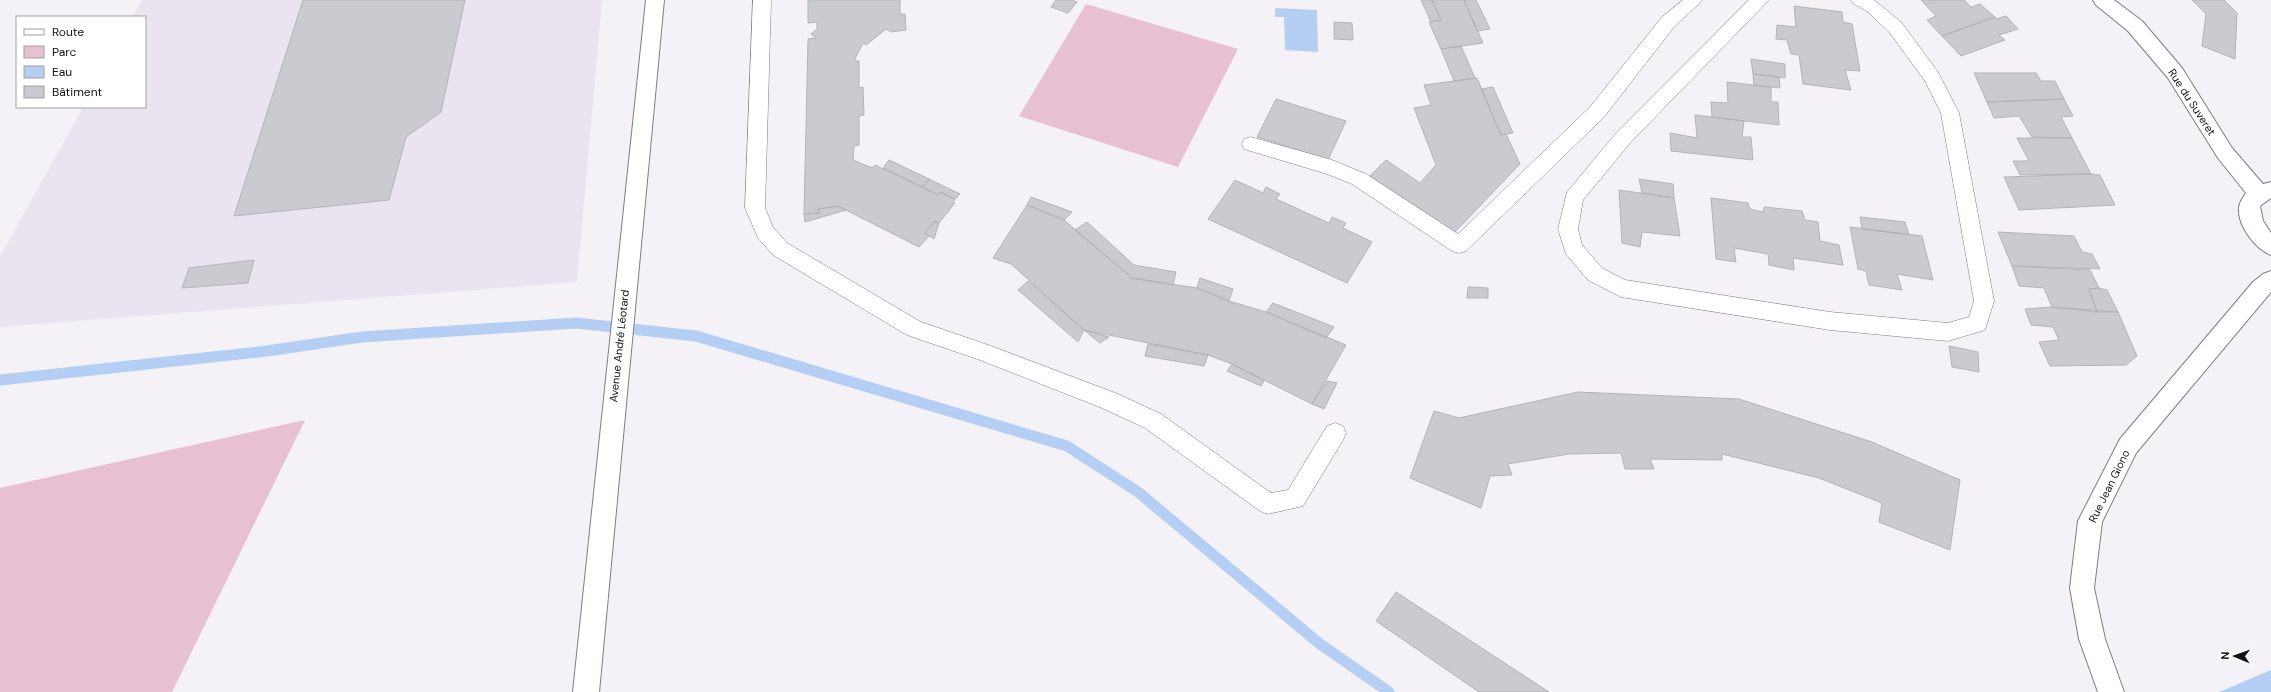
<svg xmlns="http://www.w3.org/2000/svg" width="2271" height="692" font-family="'DM Sans',sans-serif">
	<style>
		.built { fill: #e9e4f0 }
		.green { fill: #e7c0d1 }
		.water { fill: #b5cef4 }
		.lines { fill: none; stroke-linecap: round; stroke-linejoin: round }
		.stream { stroke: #b5cef4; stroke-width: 11 }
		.building { fill: #cacad0; stroke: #b3b4b9 }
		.service-casing { stroke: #7f7d81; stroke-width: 1 }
		.minor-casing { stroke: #7f7d81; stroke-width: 2 }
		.secondary-casing { stroke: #7f7d81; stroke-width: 2 }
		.service { fill: #fff; fill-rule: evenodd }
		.minor { fill: #fff; fill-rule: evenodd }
		.secondary { fill: #fff; fill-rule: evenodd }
		.labels { text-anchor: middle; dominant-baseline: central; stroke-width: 4; stroke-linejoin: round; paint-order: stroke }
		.street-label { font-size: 11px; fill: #121113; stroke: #fff }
	</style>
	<rect width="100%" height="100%" fill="#f4f2f7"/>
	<path class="built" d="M142,0H602L577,282L0,327V257L83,107H145V17H133Z"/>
	<path class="green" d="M1086,4L1238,49L1178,167L1019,116Z
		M305,420L172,692H0V488Z"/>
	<path class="water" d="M1275,8L1317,10L1318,52L1285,50L1284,17H1275Z
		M2271,670V692H2219Z"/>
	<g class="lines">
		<path class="stream" d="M0,380L267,351L362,337L576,323L696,336L1067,446L1138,492L1320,644L1389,692"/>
	</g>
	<path class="building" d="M303,0H465L441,112L406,137L389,200L234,216Z
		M808,0H900V14H905L906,30L891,32L886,29L866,45L863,43L854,61H859V88L863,87L864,115L859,116V145L854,146L853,160L872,168L875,165L938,195L940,192L955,199L953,202L955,203L939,223L935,221L925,233L929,236L919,247L838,206L818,209L819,213L804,214L808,39L816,38L811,34L817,29V22L808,23Z
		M1056,0H1071L1077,2L1068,13L1051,7Z
		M1421,0H1432L1441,20L1431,22Z
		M1432,0H1464L1483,43L1441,49L1429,22L1441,20Z
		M1464,0H1476L1490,29L1477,31Z
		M1921,0H1964L1971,7L1980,4L1995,17L1942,36L1927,20L1936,16Z
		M2192,0H2224L2237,13L2235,59L2202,46L2206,14Z
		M1794,6L1842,12L1843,22L1852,24L1860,71L1845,70L1851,90L1803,84L1799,55L1791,54L1787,40L1776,39L1777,25L1796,27Z
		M2006,16L2018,29L1999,35L2005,40L1961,56L1942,36L1995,17L1996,19Z
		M1334,22L1352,23L1353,40L1334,39Z
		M1461,46L1475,78L1454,81L1441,49Z
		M1751,59L1785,64V78L1753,74Z
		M1974,73H2036L2041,81H2055L2064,99L1987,102Z
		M1753,74L1779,77L1780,88L1754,85Z
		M1477,78L1501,135L1506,134L1520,164L1455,232L1370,176L1386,160L1420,183L1436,165L1414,108L1431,105L1424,85Z
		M1727,82L1771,87V102H1778L1779,125L1712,117L1711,102L1728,103Z
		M1493,87L1513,133L1501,135L1481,89Z
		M1276,99L1346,121L1328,160L1300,151L1297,156L1283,152L1286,146L1257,137Z
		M2064,99L2073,116L2061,117L2072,138L2032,137L2019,116L1994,118L1987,102Z
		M1695,115L1744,121L1742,137H1751L1753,160L1671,151L1670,133L1697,138Z
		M2017,138H2072L2091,174L2020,175L2013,161H2029Z
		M889,160L929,179L923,187L883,168Z
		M2091,174L2100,175L2115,205L2019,210L2004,177Z
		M929,179L960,194L955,199L940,192L938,195L923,187Z
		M1639,179L1673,184L1674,198L1642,193Z
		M1235,180L1263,193L1266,187L1280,194L1276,199L1329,223L1332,217L1346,223L1343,228L1372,242L1347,283L1208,219Z
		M1619,190L1674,198L1680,236L1642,232L1640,247L1622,243Z
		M1031,197L1072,212L1064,220L1027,205Z
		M1711,198L1748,203L1750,209L1763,212L1764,207L1802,211L1805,220L1818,222L1820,241L1839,245L1843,265L1793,258L1794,270L1769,265L1768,254L1734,248L1736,262L1716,259Z
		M1027,205L1064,220L1132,278L1197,288L1229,301L1266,312L1346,345L1312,404L1232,364L1208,355L1084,330L1011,264L993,258Z
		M838,206L846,210L805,222L804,214L819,213L818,209Z
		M1860,217L1905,222L1909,235L1862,229Z
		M935,221L939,223L934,239L925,233Z
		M1087,222L1134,265L1176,272L1173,285L1132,278L1075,230Z
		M1850,227L1922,236L1933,280L1897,274L1902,290L1869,285L1866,271L1858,269Z
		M1998,232L2074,236L2082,252L2092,254L2100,269L2012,266Z
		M254,260L248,283L182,288L189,268Z
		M2012,266L2090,270L2099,288L2089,289L2097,312L2052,307L2044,288L2019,286Z
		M1200,278L1233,289L1229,301L1197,288Z
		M1028,281L1084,330L1078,342L1018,290Z
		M1468,287L1488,288V298H1467Z
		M2099,288L2107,290L2118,312H2097L2089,289Z
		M1273,303L1334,327L1326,338L1266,312Z
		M2052,307L2118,312L2137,356L2126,365L2050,366L2039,342L2059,340L2053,327L2031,325L2025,309Z
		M1084,330L1109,337L1100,343Z
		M1148,344L1208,355L1204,366L1145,356Z
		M1949,346L1978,352L1979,372L1952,367Z
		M1232,364L1264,381L1261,386L1227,371Z
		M1327,381L1337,383L1324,409L1312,404Z
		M1578,392L1739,399L1872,442L1960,480L1950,550L1879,522L1882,503L1819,478L1722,454V460L1650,459L1654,469H1625L1621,453L1569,454L1508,464L1512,475L1490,476L1481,508L1410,478L1434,411L1459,418Z
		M1396,592L1549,692H1479L1376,621Z"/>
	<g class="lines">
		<g class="service-casing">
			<path id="service" d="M753,0H771L765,208L773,227L787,243L921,322L991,346L1118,394L1161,414L1271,493L1288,490L1327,426L1335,423L1343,426L1346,433L1343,440L1303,506L1268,514L1260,511L1145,428L1102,408L980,360L907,335L773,255L758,238L745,208Z
				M1683,0H1703L1674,27L1604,117L1466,251L1459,253L1452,251L1352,184L1327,174L1244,149L1242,144L1244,139L1251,137L1332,160L1366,174L1458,234L1590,107L1662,17Z
				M1749,0H1769L1631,142L1583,200L1578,229L1582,245L1602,268L1625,280L1830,312L1948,323L1969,317L1974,301L1941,113L1925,81L1889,32L1868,12L1854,4L1851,0H1874L1901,22L1938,72L1959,113L1994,301L1985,330L1948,341L1830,330L1621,297L1588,280L1566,254L1558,229L1567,192L1617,132Z"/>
		</g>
		<g class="minor-casing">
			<path id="minor" d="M2093,0H2114L2142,21L2182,68L2232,148L2263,184L2271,182V198L2260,206L2263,221L2271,233V255C2255,249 2237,225 2239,207C2240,202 2243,197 2246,193L2218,158L2168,78L2128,31L2096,5Z
				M2271,271V292L2136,453L2102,522L2094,588L2105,639L2124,692H2098L2079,639L2070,588L2078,521L2120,439L2253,282L2263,274Z"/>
		</g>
		<g class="secondary-casing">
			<path id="secondary" d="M646,0H664L599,692H573Z"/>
		</g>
		<use href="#service" class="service"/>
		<use href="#minor" class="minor"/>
		<use href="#secondary" class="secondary"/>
	</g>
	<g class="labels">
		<g class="street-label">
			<text transform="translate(2192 102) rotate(57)">Rue du Suveret</text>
			<text transform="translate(619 346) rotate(-84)">Avenue André Léotard</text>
			<text transform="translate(2109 486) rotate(-64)">Rue Jean Giono</text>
		</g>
	</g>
	<rect x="16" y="16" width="130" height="92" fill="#ffffff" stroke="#a0a0a1"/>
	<rect x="24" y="29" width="20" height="6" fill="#ffffff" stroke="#a0a0a1"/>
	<text x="52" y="36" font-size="12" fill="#121113">Route</text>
	<rect x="24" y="46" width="20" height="12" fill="#e7c0d1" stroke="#a0a0a1"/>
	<text x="52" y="56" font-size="12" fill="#121113">Parc</text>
	<rect x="24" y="66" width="20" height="12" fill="#b5cef4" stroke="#a0a0a1"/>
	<text x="52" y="76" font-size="12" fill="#121113">Eau</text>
	<rect x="24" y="86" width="20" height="12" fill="#cacad0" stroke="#a0a0a1"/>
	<text x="52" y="96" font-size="12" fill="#121113">Bâtiment</text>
	<g transform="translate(2235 656) rotate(272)" stroke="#ffffff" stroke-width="3" paint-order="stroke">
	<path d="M0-3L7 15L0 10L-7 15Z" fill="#121113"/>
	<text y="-6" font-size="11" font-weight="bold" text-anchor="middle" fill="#121113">N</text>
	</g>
</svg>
